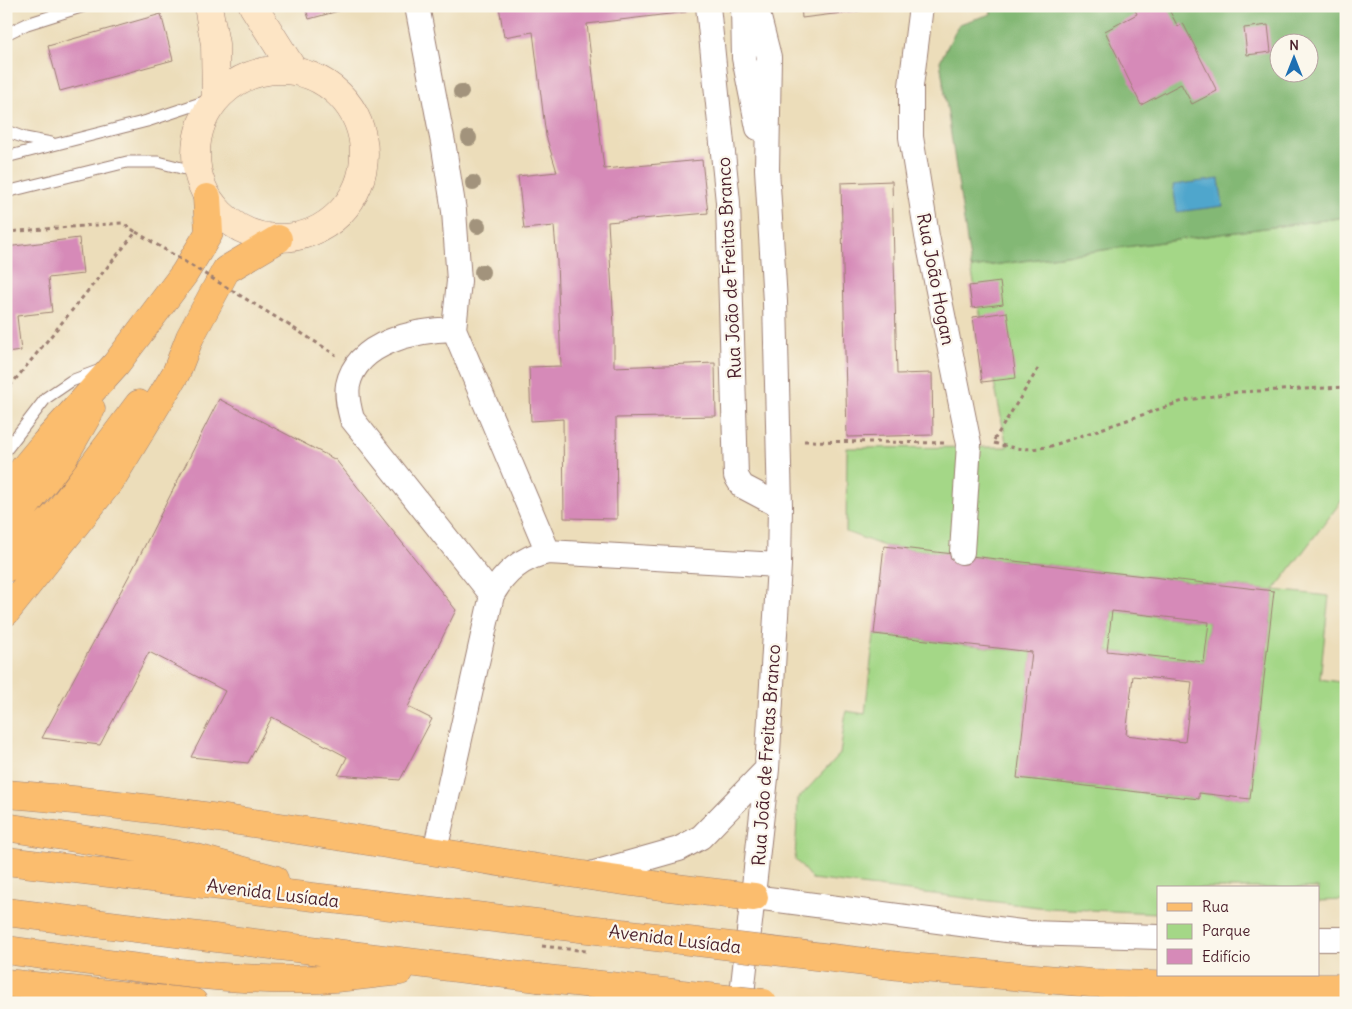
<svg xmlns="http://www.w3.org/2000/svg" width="1352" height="1009" font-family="Delius,sans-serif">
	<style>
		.green { fill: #a4d787; stroke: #777b59 }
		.forest { fill: #83b874; stroke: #666c50; fill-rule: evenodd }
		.water { fill: #50a6cc; stroke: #4d627c }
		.building { fill: #d68ab8; fill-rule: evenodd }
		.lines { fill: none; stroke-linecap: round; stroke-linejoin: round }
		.lane-casing { stroke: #9b7e72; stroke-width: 13 }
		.street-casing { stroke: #9b7e72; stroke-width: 26 }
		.secondary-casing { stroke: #9b7e72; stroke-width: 29 }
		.primary-casing { stroke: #9b7e72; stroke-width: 29 }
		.path { stroke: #9b7e72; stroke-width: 3; stroke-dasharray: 4 4; stroke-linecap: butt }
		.lane { stroke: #fff; stroke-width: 11 }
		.street { stroke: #fff; stroke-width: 24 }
		.secondary { stroke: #fde5c5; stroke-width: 28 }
		.primary { stroke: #fbbd6e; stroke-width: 28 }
		.primary-bridge-casing { stroke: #9b7e72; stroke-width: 29; stroke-linecap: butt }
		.path-bridge { stroke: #9b7e72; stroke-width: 3; stroke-dasharray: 4 4; stroke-linecap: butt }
		.primary-bridge { stroke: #fbbd6e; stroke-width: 28 }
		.tree { fill: #a2937b }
		.labels { text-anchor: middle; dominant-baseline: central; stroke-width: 4.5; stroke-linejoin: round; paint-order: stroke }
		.street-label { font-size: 18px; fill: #4a1f2b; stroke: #fbf7ec }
	</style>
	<rect width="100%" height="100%" fill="#fbf7ec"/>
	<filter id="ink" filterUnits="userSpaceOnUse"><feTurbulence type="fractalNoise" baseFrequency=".02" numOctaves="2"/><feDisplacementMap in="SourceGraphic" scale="10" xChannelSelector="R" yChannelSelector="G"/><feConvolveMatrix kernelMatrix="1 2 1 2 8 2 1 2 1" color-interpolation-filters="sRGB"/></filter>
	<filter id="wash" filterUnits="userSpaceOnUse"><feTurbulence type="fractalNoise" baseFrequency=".0096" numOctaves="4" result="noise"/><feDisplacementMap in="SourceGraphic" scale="20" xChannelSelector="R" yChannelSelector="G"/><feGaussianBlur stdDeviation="1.12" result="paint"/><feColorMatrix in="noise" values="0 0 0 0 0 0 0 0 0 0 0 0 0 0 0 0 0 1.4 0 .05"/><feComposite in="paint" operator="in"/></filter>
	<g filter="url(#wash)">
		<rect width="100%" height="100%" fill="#ecddba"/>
		<path class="green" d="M1346,217V495L1274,590L1329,596L1320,679L1346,683V900L1318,901V888H1158V913L1046,908L812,879L795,859L798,799L840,754L846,711L865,714L874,634L1032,652L1018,778L1198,799L1199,793L1250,799L1274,591L884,546L846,532L847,448L1007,447L971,268Z
			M1112,611L1209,622L1204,662L1107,651Z"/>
		<path class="forest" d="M990,6H1346V217L971,268L940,61L959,24L991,14ZM1280,42H1310V72H1280Z"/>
		<path class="water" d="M1219,179L1223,206L1177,212L1173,185Z"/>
		<g id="blocks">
			<path class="building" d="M305,6H353V7L309,19Z
				M499,6H686V12L587,24L604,169L702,160L708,213L608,222L614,326V367L715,363L716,416L616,418L617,519L564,518L563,419L531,421L529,367L561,366L557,262L554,226L524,229L518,176L557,172L546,136L533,32L504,37Z
				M801,6H890V7L802,18Z
				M1133,6H1167L1178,27L1183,23L1217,91L1192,104L1181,84L1141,105L1105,31L1137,14Z
				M161,14L173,60L60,91L48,46Z
				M1268,25L1271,52L1247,55L1244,28Z
				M892,181L897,374L932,373L933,435L847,437L841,183Z
				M79,238L83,274L48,278L52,312L17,316L21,351L6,353V247Z
				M1000,282L1003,304L972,308L969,286Z
				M1007,312L1016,378L982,382L973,317Z
				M219,399L336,460L456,610L408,707L432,719L400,780L338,775L347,757L272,717L248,763L191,757L225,691L149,652L100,745L42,738L137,561Z
				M884,546L1274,591L1250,799L1199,793V799L1017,778L1032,652L874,634ZM1112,611L1209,622L1204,662L1107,651ZM1133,676L1192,682L1185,742L1126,735Z"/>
		</g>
	</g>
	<g filter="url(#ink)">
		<use href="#blocks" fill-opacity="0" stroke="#9b7e72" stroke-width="1"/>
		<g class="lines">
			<g class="lane-casing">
				<path id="lane" d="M6,34L27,24L84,6
					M6,131L25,138L51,143
					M6,157L147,121L216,98
					M6,192L127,162H158L197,172
					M6,450L46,398L71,381L103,369"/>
			</g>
			<g class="street-casing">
				<path id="street" d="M417,6L444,148L454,211L459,281L454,329L548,552
					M708,6L728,202L736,476L742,486L780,506
					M743,6L744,58L758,128
					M921,6L911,86V137L927,236L969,444L962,552
					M454,329C418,330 357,341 348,385C346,396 349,408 352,419L492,595C504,573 523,557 548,552L779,565
					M435,851L492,595
					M587,875L679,849L701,837L767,769
					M754,897L1029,933L1158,937
					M1318,939H1346
					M741,1003L767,769L779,565L780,506L775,302L767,169L769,57L756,6"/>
			</g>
			<g class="secondary-casing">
				<path id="secondary" d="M208,6L215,44L216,98
					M253,6L294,71
					M196 154a84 84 0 1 1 168 0a84 84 0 1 1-168 0Z"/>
			</g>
			<g class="primary-casing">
				<path id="primary" d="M6,490L45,443L116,364L184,274L209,233L207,198
					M6,531L63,458L91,409
					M6,568L59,511L139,404
					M6,612L111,480L176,373L190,337L226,270L278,239
					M6,794C257,813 504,871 754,897
					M6,827L193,857L274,879
					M6,861L605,931
					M6,912L538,978
					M6,950C110,963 216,983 321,979C347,978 374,974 400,971
					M6,983L194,1003
					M1242,988H1346"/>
			</g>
			<path class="path" d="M6,232L122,223L136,232L6,391
				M287,324L336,355
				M994,440L1038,369
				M804,441L945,443
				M994,443C1014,449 1029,451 1051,446L1183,401L1237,392L1346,387"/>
			<use href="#lane" class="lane"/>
			<use href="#street" class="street"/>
			<use href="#secondary" class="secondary"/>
			<use href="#primary" class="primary"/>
			<g class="primary-bridge-casing">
				<path id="primary-bridge" d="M605,931L899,966L1091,983L1242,988
					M538,978L763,1003"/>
			</g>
			<path class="path-bridge" d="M136,232L287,324
				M542,946L586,951"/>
			<use href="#primary-bridge" class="primary-bridge"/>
		</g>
		<g class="tree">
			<circle cx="461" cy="92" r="8"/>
			<circle cx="469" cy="138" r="8"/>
			<circle cx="473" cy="183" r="8"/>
			<circle cx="478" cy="226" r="8"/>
			<circle cx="482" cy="272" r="8"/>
		</g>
	</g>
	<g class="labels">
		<g class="street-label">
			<text transform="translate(729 268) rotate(-93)">Rua João de Freitas Branco</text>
			<text transform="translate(936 279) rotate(79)">Rua João Hogan</text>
			<text transform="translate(766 755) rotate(-86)">Rua João de Freitas Branco</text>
			<text transform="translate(273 893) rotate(7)">Avenida Lusíada</text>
			<text transform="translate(675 939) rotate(7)">Avenida Lusíada</text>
		</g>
	</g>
	<rect width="1352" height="1009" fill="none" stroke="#fbf7ec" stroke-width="25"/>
	<rect x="1157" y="886" width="162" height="90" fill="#fbf7ec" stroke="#b4a19f"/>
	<rect x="1167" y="903" width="25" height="8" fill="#fbbd6e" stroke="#b4a19f"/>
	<text x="1202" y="912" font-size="15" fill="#4a1f2b">Rua</text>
	<rect x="1167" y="924" width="25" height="15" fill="#a4d787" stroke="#b4a19f"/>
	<text x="1202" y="936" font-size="15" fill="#4a1f2b">Parque</text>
	<rect x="1167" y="949" width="25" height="15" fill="#d68ab8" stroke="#b4a19f"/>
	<text x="1202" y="962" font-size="15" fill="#4a1f2b">Edifício</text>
	<g transform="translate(1294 58)"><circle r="24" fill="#fbf7ec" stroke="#b4a19f"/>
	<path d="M0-4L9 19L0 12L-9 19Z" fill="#1f6fb2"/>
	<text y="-8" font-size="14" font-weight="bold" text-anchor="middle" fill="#4a1f2b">N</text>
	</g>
</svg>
